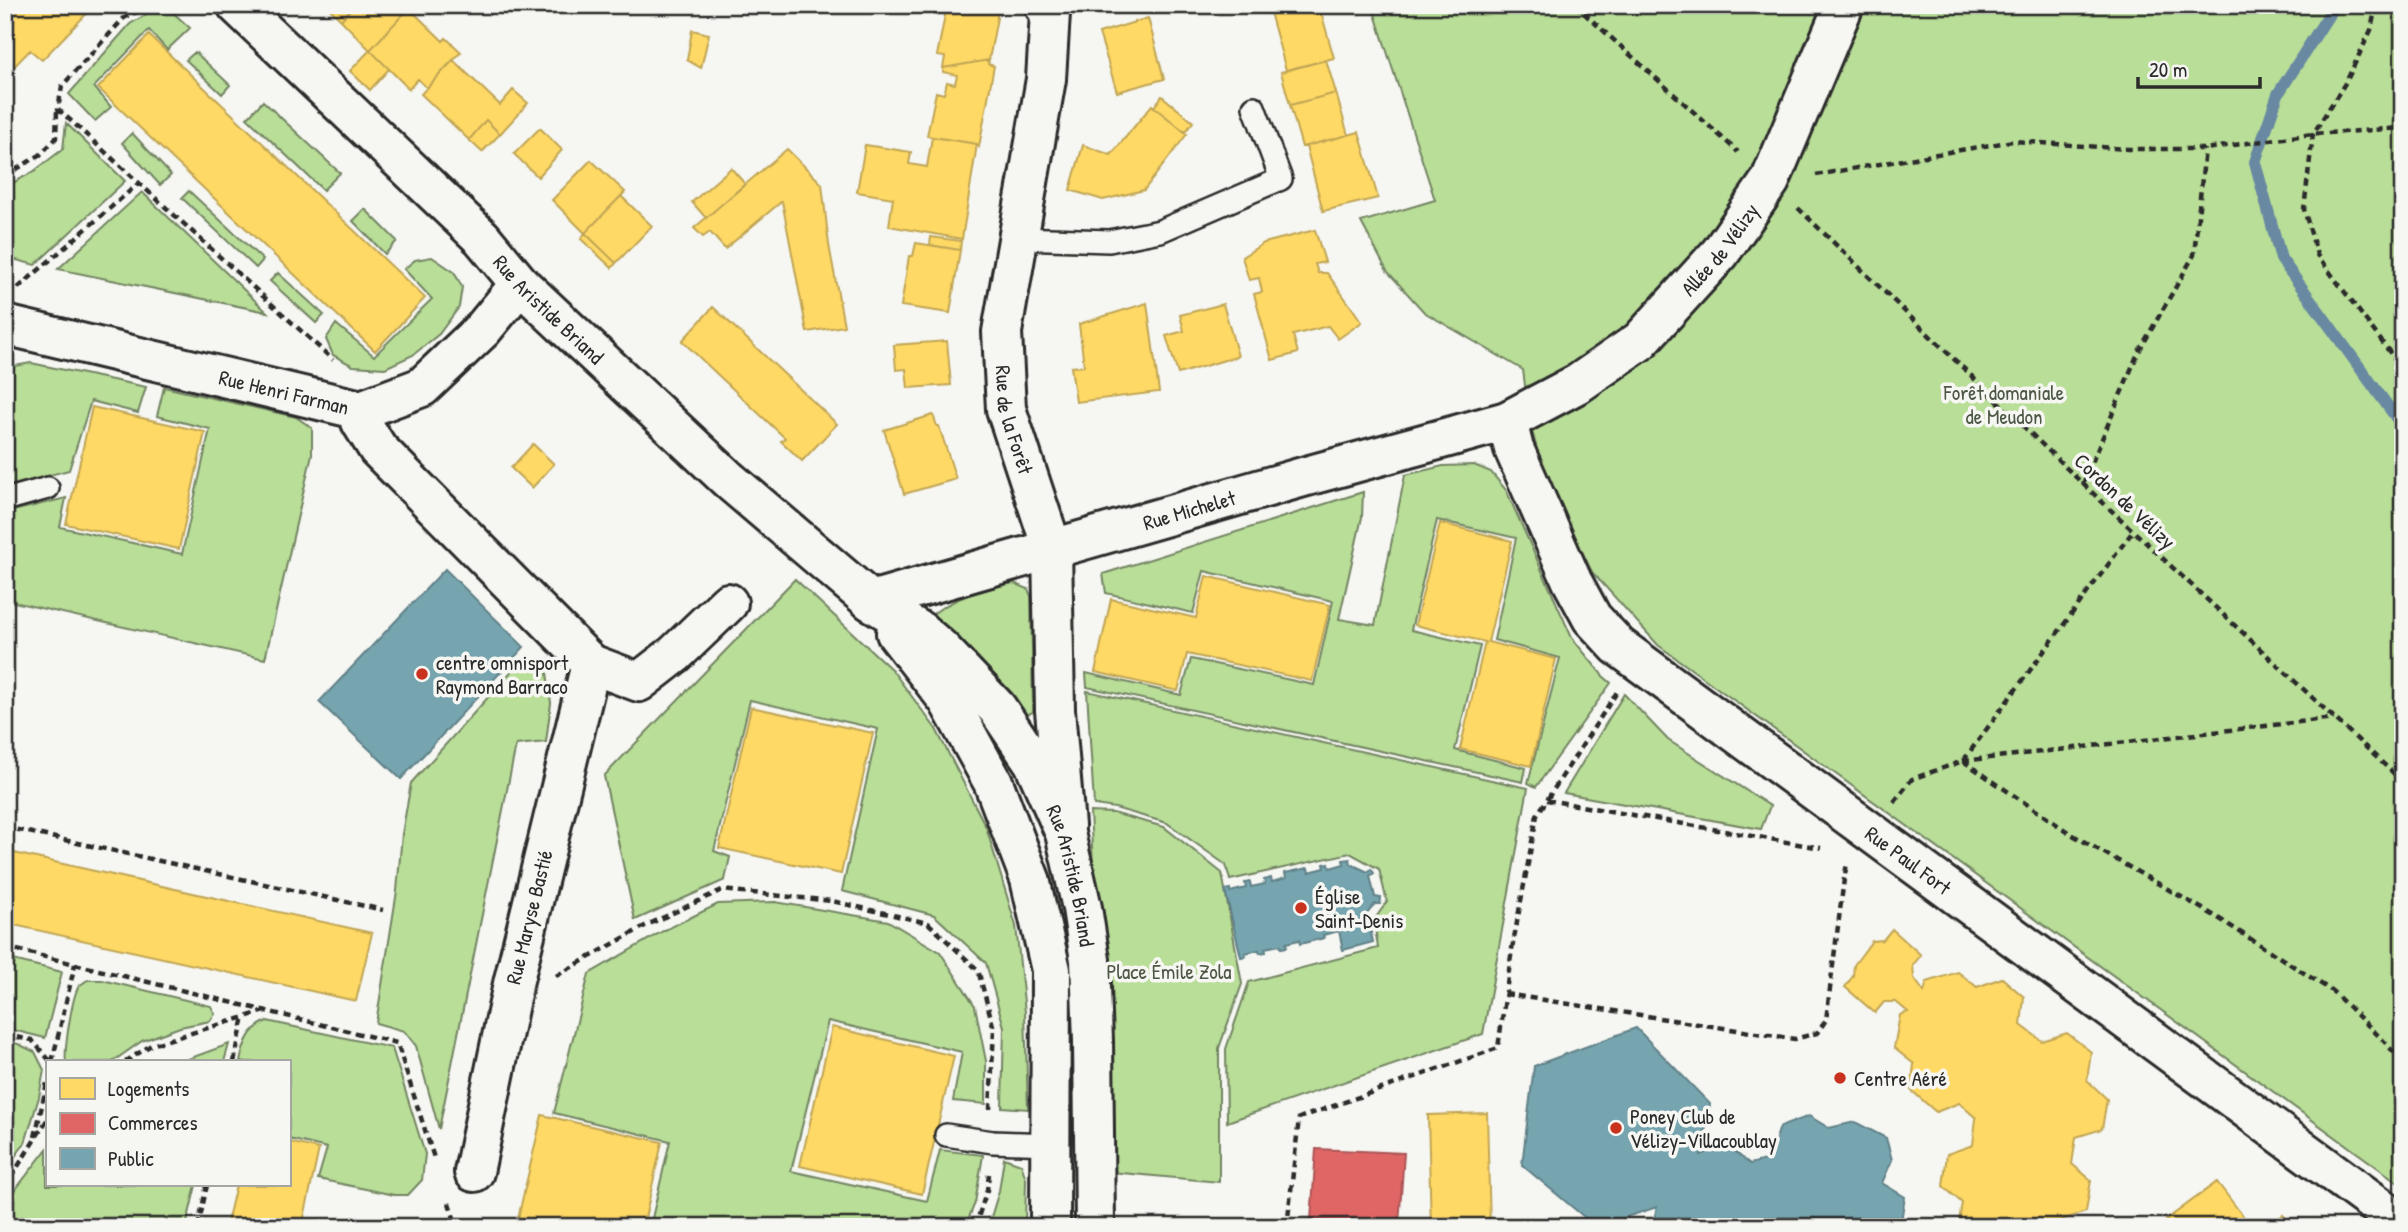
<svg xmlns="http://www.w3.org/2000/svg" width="2408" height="1232" font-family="'Patrick Hand',sans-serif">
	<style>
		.green { fill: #b9de98; stroke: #728462; stroke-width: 2 }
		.homes { fill: #ffd966; stroke: #bfa554; stroke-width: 2 }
		.shops { fill: #e06666; stroke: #aa5454; stroke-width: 2 }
		.public { fill: #76a5af; stroke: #608087; stroke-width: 2 }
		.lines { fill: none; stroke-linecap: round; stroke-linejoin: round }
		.stream { stroke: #6889a1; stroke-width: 12 }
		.lane-casing { stroke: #2b2b2b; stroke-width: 26 }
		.street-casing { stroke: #2b2b2b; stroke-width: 44 }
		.secondary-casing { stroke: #2b2b2b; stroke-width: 44 }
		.path { stroke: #2b2b2b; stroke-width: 4.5; stroke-dasharray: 7 5; stroke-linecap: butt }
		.lane { stroke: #f6f6f2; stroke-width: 21 }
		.street { stroke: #f6f6f2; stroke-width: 38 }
		.secondary { stroke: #f6f6f2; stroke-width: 38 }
		.poi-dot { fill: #c8321e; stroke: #f6f6f2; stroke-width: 2.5 }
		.labels { text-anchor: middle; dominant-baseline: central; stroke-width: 7; stroke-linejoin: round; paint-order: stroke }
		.street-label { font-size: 21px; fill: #2b2b2b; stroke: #f6f6f2 }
		.park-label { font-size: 21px; fill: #4e5846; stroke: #f6f6f2 }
		.poi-label { font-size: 21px; fill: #2b2b2b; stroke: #f6f6f2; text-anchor: start }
	</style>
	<rect width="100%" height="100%" fill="#f6f6f2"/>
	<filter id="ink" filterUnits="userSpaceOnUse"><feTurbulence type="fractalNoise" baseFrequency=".0143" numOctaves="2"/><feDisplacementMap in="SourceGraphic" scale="14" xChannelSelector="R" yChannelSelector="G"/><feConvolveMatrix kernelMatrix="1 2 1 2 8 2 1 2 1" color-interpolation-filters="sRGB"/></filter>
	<g filter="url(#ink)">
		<path class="green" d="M1372,5H2403V1186L1658,645L1592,572L1543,472L1530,423L1523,370L1424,312L1387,271L1361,222L1435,200Z
			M168,8L190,28L167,50L149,30L94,87L111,107L95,121L69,94L130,24L149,13Z
			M195,52L230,85L222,94L186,60Z
			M263,101L340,173L323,190L247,118Z
			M66,123L125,181L35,265L5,257V187L33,172L63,149Z
			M132,133L171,175L160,185L122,143Z
			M189,191L263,260L256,268L182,198Z
			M142,192L267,312L58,269Z
			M365,209L397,241L385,254L353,221Z
			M432,257L454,272L462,287L459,307L439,334L413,355L385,368L353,366L333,355L326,339L336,324L374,356L432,299L404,269L415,260Z
			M278,273L324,315L316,323L270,281Z
			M31,363L146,387L138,413L91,401L69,470L5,487V382L15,366Z
			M164,387L296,417L312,428V454L265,659L5,600V513L66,498L60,527L182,554L210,429L157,416Z
			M1474,465L1491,472L1506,490L1572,638L1603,676L1611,683L1536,787L1528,783L1560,658L1494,640L1516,538L1437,520L1411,630L1480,646L1455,750L1526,768L1523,782L1087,687L1086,673L1181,695L1191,659L1314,685L1333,601L1204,571L1193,613L1106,593L1103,574L1363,492L1362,517L1339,619L1375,625L1405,475L1443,466Z
			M795,579L892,670L936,729L986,827L1016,926L1025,1012L1028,1109L1002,1107L1004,1027L986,963L934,915L842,891L878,729L750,700L714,851L730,857L725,880L635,920L604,776Z
			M1014,583L1028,589L1031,596L1033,712L1026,715L936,627L934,613C957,596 987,588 1014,583Z
			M519,663L535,666L546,664L551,703L546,742L516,745L439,1129L416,1046L404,1031L376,1023L397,891L402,834L411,783Z
			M1087,691L1528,788L1483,1034L1227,1122L1226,1049L1249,982L1378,948L1374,920L1387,902L1379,869L1350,853L1230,880L1226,865L1167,823L1115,808L1094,805Z
			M1624,694L1668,740L1770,806L1761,829L1564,793Z
			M1090,812L1113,813L1164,827L1222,873L1242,984L1219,1048V1182L1111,1172Z
			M775,902L888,921L940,952L975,1006L986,1061V1104L953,1101L962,1052L828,1021L791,1171L927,1201L940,1150L983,1155L975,1203L965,1227H650L670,1141L554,1113L589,974L665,930L718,904Z
			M5,958L62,972L45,1038L5,1028Z
			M88,980H102L211,1006L215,1014L210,1021L180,1027L142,1041L112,1062H66C64,1050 72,996 79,986C79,986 87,980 88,980Z
			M267,1021L392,1048L425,1154L422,1180L408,1195H394L318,1179L327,1148L289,1139V1062H240C244,1043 249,1029 267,1021Z
			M5,1041L18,1044L35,1052L44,1070L39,1097L25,1143L5,1170Z
			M229,1044L224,1062H180Z
			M47,1149V1185H196L186,1227H11L5,1220L9,1198Z
			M1004,1158L1021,1164L1026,1179L1025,1227H988L999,1191Z"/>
		<path class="homes" d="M5,5H95L42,60L30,50L5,76Z
			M326,5H354L341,20Z
			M354,5H406L409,8L370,50L341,20Z
			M947,5L999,7L989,60L943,68L945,57L937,56Z
			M1268,5H1319L1334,58L1286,70Z
			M409,8L443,41L446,38L461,52L427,88L418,79L409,89L370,50Z
			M1148,18L1164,79L1117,92L1099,33Z
			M692,30L709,34L701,68L687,60Z
			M149,35L425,298L375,351L98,88Z
			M370,50L389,69L370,90L350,71Z
			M453,60L500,105L513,90L528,103L500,134L486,120L469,140L421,94Z
			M989,60L988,64L994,66L979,147L977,144L927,136L936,92L944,94L947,82L955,84L957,75L943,72V68Z
			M1326,60L1336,93L1290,105L1281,72Z
			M1336,93L1348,135L1302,147L1290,105Z
			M1162,96L1193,122L1185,132L1154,107Z
			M1152,105L1187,134L1144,190L1103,200L1070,190L1083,145L1111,155Z
			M486,120L500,134L482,152L469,140Z
			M540,128L562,150L538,177L514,154Z
			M1359,132L1378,198L1323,211L1306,146Z
			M932,137L977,144L962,239L889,226L893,198L857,192L865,145L911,152L909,164L927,167Z
			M787,149L822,184L829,245L844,326L807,332L782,201L725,249L710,232L703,237L694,228Z
			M591,160L625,192L585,233L552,200Z
			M731,168L745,184L706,218L692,202Z
			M621,196L652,226L616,263L585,233Z
			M1315,230L1325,262L1315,264L1318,273H1327L1362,322L1338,339L1328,326L1293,335L1298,353L1272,360L1254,294L1262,292L1259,278L1249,280L1242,257L1264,243Z
			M585,233L616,263L612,268L581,239Z
			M931,237L961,241L960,250L930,245Z
			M916,243L960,250L950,313L901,306L909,256H913Z
			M1147,303L1159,392L1076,402L1071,367L1084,366L1079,324Z
			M1223,304L1238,356L1178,374L1166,336L1184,331L1180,315Z
			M713,307L837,424L802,461L781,441L785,438L682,341Z
			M947,341L951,385L908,388L906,369L896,370L894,345Z
			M92,407L205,432L179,549L66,524Z
			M933,415L937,426H939L956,479L904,494L884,430Z
			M533,444L554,464L532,488L511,468Z
			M1440,523L1512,541L1488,642L1556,659L1531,766L1460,749L1485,642L1415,625Z
			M1206,576L1330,605L1312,681L1187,654L1178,691L1095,672L1111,599L1196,618Z
			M751,707L873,733L841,874L719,848Z
			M5,851L372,933L356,1001L5,923Z
			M1892,929L1921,955L1913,965L1914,978L1924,992L1927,982L1958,972L1977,987L2002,978L2024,997L2021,1025L2042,1041L2067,1033L2091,1052L2087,1080L2107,1099L2102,1129L2076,1137L2072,1164L2091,1180L2086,1212L2061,1220L2060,1227H1958L1962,1203L1943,1186L1947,1154L1973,1145L1976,1118L1959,1103L1936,1112L1911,1090L1914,1064L1894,1048L1900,1015L1908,1012L1896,1002H1884L1875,1013L1845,987L1853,976L1854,965L1872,941L1883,940Z
			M832,1027L954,1056L922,1194L800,1166Z
			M1487,1113L1490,1227H1431L1428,1115Z
			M542,1115L662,1142L643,1227H516Z
			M289,1142L319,1149L302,1227H226L236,1185H289Z
			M2217,1182L2249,1224L2246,1227H2171L2166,1220Z
			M2283,1215L2293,1227H2268Z"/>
		<path class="shops" d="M1316,1149L1404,1153L1399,1224L1311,1220Z"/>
		<path class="public" d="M445,569L524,647L401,779L319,702Z
			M1350,859L1351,864L1368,872L1371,869L1374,873L1370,876L1375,897L1381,898L1380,904H1375L1367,914L1373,942L1343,950L1339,931L1323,935L1324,938L1300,944L1299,940L1286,943L1287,947L1281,948L1280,945L1265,948L1266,952L1260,953L1259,950L1245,953L1246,956L1241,957L1225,890L1230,889V892L1246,888L1245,883L1250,882L1251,887L1265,884L1264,880L1271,878L1272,882L1286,878L1285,873L1308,868L1309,872L1325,868L1324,864L1329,863L1330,868L1344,864L1343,860Z
			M1636,1028L1710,1104L1701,1155L1726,1145L1750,1164L1769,1159L1780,1127L1809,1116L1829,1128L1855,1122L1886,1138L1892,1160L1882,1183L1905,1197L1900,1227H1652L1657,1207L1596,1227L1522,1165L1534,1066Z"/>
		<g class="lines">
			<path class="stream" d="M2335,5L2278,94L2255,162L2281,259L2403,427"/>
			<g class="lane-casing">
				<path id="lane" d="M1019,238L1109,241L1160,231L1281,179L1254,107
					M5,500L48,488
					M946,1135L993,1142L1051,1144"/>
			</g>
			<g class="street-casing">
				<g id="street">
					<path id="s1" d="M1044,5L1050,13L1046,79L1002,332L1006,409L1052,548L1055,710L1065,826"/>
					<path id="s2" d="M5,325L361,410L422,387L483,329L520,284"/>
					<path d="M361,410V422L378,449L591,664L513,984L474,1172"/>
					<path id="s3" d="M1507,421L1514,449L1572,581L1592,618L1618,646L2403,1224"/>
					<path id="s4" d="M871,601L1303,477L1507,421L1579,383L1640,341L1720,253L1770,181L1844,5"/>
					<path d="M591,664L639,682L675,654L728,603"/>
				</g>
			</g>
			<g class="secondary-casing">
				<g id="secondary">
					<path id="s5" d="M237,5L482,238L520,284L730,481L871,601L920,631L941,649L997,708L1034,763L1065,833L1082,908L1090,960L1093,1041L1095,1227"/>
					<path d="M896,633L948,700L993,782L1030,879L1051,970L1050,1227"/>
				</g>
			</g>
			<path class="path" d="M150,5L124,18L62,86L58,109L333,360
				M1575,5L1738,152
				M2376,5L2371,30L2347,80L2313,134L2304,209L2317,255L2403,370
				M1816,175L2013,141L2128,149H2205L2313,134L2403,128
				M5,176L40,155L56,138L57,110
				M1798,208L2083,484L2403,782
				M18,288L139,183
				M2083,484L2138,353L2194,255L2205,149
				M1963,761L2071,834L2215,916L2332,991L2380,1037L2403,1062
				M1963,761L2334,718
				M1547,800L1821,848
				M1894,802L1912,779L1963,761L2133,531
				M5,827L383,910
				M5,947L397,1043L434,1158
				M556,976L645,926L722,890L832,901L928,923L978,970L994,1029L990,1109
				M1505,994L1795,1039L1817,1033L1826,1020L1844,879L1847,864
				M5,1035L32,1040L51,1062
				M52,1062L75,964
				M125,1062L151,1045L265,1011
				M234,1062L244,1017
				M35,1137L47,1083
				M5,1187L47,1120
				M449,1203L457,1227
				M198,1227L207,1185
				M975,1227L987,1190L989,1174
				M1287,1227L1299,1118L1498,1048L1512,949L1537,815L1617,692"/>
			<use href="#lane" class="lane"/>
			<use href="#street" class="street"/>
			<use href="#secondary" class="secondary"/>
		</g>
	</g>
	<g class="poi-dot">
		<circle cx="422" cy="674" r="7"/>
		<circle cx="1301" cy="908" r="7"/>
		<circle cx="1840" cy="1078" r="7"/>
		<circle cx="1616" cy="1128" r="7"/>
	</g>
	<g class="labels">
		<g class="street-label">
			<text stroke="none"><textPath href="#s4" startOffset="938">Allée de Vélizy</textPath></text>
			<text stroke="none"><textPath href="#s5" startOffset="436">Rue Aristide Briand</textPath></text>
			<text stroke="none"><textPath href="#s2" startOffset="287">Rue Henri Farman</textPath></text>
			<text stroke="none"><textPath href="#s1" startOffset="422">Rue de la Forêt</textPath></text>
			<text transform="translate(2125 501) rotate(43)">Cordon de Vélizy</text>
			<text stroke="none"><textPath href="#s4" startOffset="331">Rue Michelet</textPath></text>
			<text stroke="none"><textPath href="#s3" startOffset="614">Rue Paul Fort</textPath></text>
			<text stroke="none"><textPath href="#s5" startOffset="1223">Rue Aristide Briand</textPath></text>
			<text transform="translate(529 917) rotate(-76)">Rue Maryse Bastié</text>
		</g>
		<g class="park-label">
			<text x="2004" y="392">Forêt domaniale<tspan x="2004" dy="24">de Meudon</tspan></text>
			<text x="1169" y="971">Place Émile Zola</text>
		</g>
		<g class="poi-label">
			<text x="436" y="662">centre omnisport<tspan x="436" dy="24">Raymond Barraco</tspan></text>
			<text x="1315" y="896">Église<tspan x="1315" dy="24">Saint-Denis</tspan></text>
			<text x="1854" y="1078">Centre Aéré</text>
			<text x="1630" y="1116">Poney Club de<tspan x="1630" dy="24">Vélizy-Villacoublay</tspan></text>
		</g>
	</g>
	<rect width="2408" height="1232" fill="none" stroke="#f6f6f2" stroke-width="28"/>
	<rect x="14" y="14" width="2380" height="1204" fill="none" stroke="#2b2b2b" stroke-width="2.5" filter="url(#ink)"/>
	<rect x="46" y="1060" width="245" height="126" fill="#f6f6f2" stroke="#a5a5a2" stroke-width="2"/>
	<rect x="60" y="1078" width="35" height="21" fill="#ffd966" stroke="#a5a5a2" stroke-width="2"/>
	<text x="108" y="1096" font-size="21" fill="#2b2b2b">Logements</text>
	<rect x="60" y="1113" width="35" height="21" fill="#e06666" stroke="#a5a5a2" stroke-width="2"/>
	<text x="108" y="1130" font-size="21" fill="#2b2b2b">Commerces</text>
	<rect x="60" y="1148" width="35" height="21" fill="#76a5af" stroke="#a5a5a2" stroke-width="2"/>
	<text x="108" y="1166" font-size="21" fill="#2b2b2b">Public</text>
	<path d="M2138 77v10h122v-10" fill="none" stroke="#2b2b2b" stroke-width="3.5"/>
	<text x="2149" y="77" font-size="21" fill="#2b2b2b" stroke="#f6f6f2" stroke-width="5" paint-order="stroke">20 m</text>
</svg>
